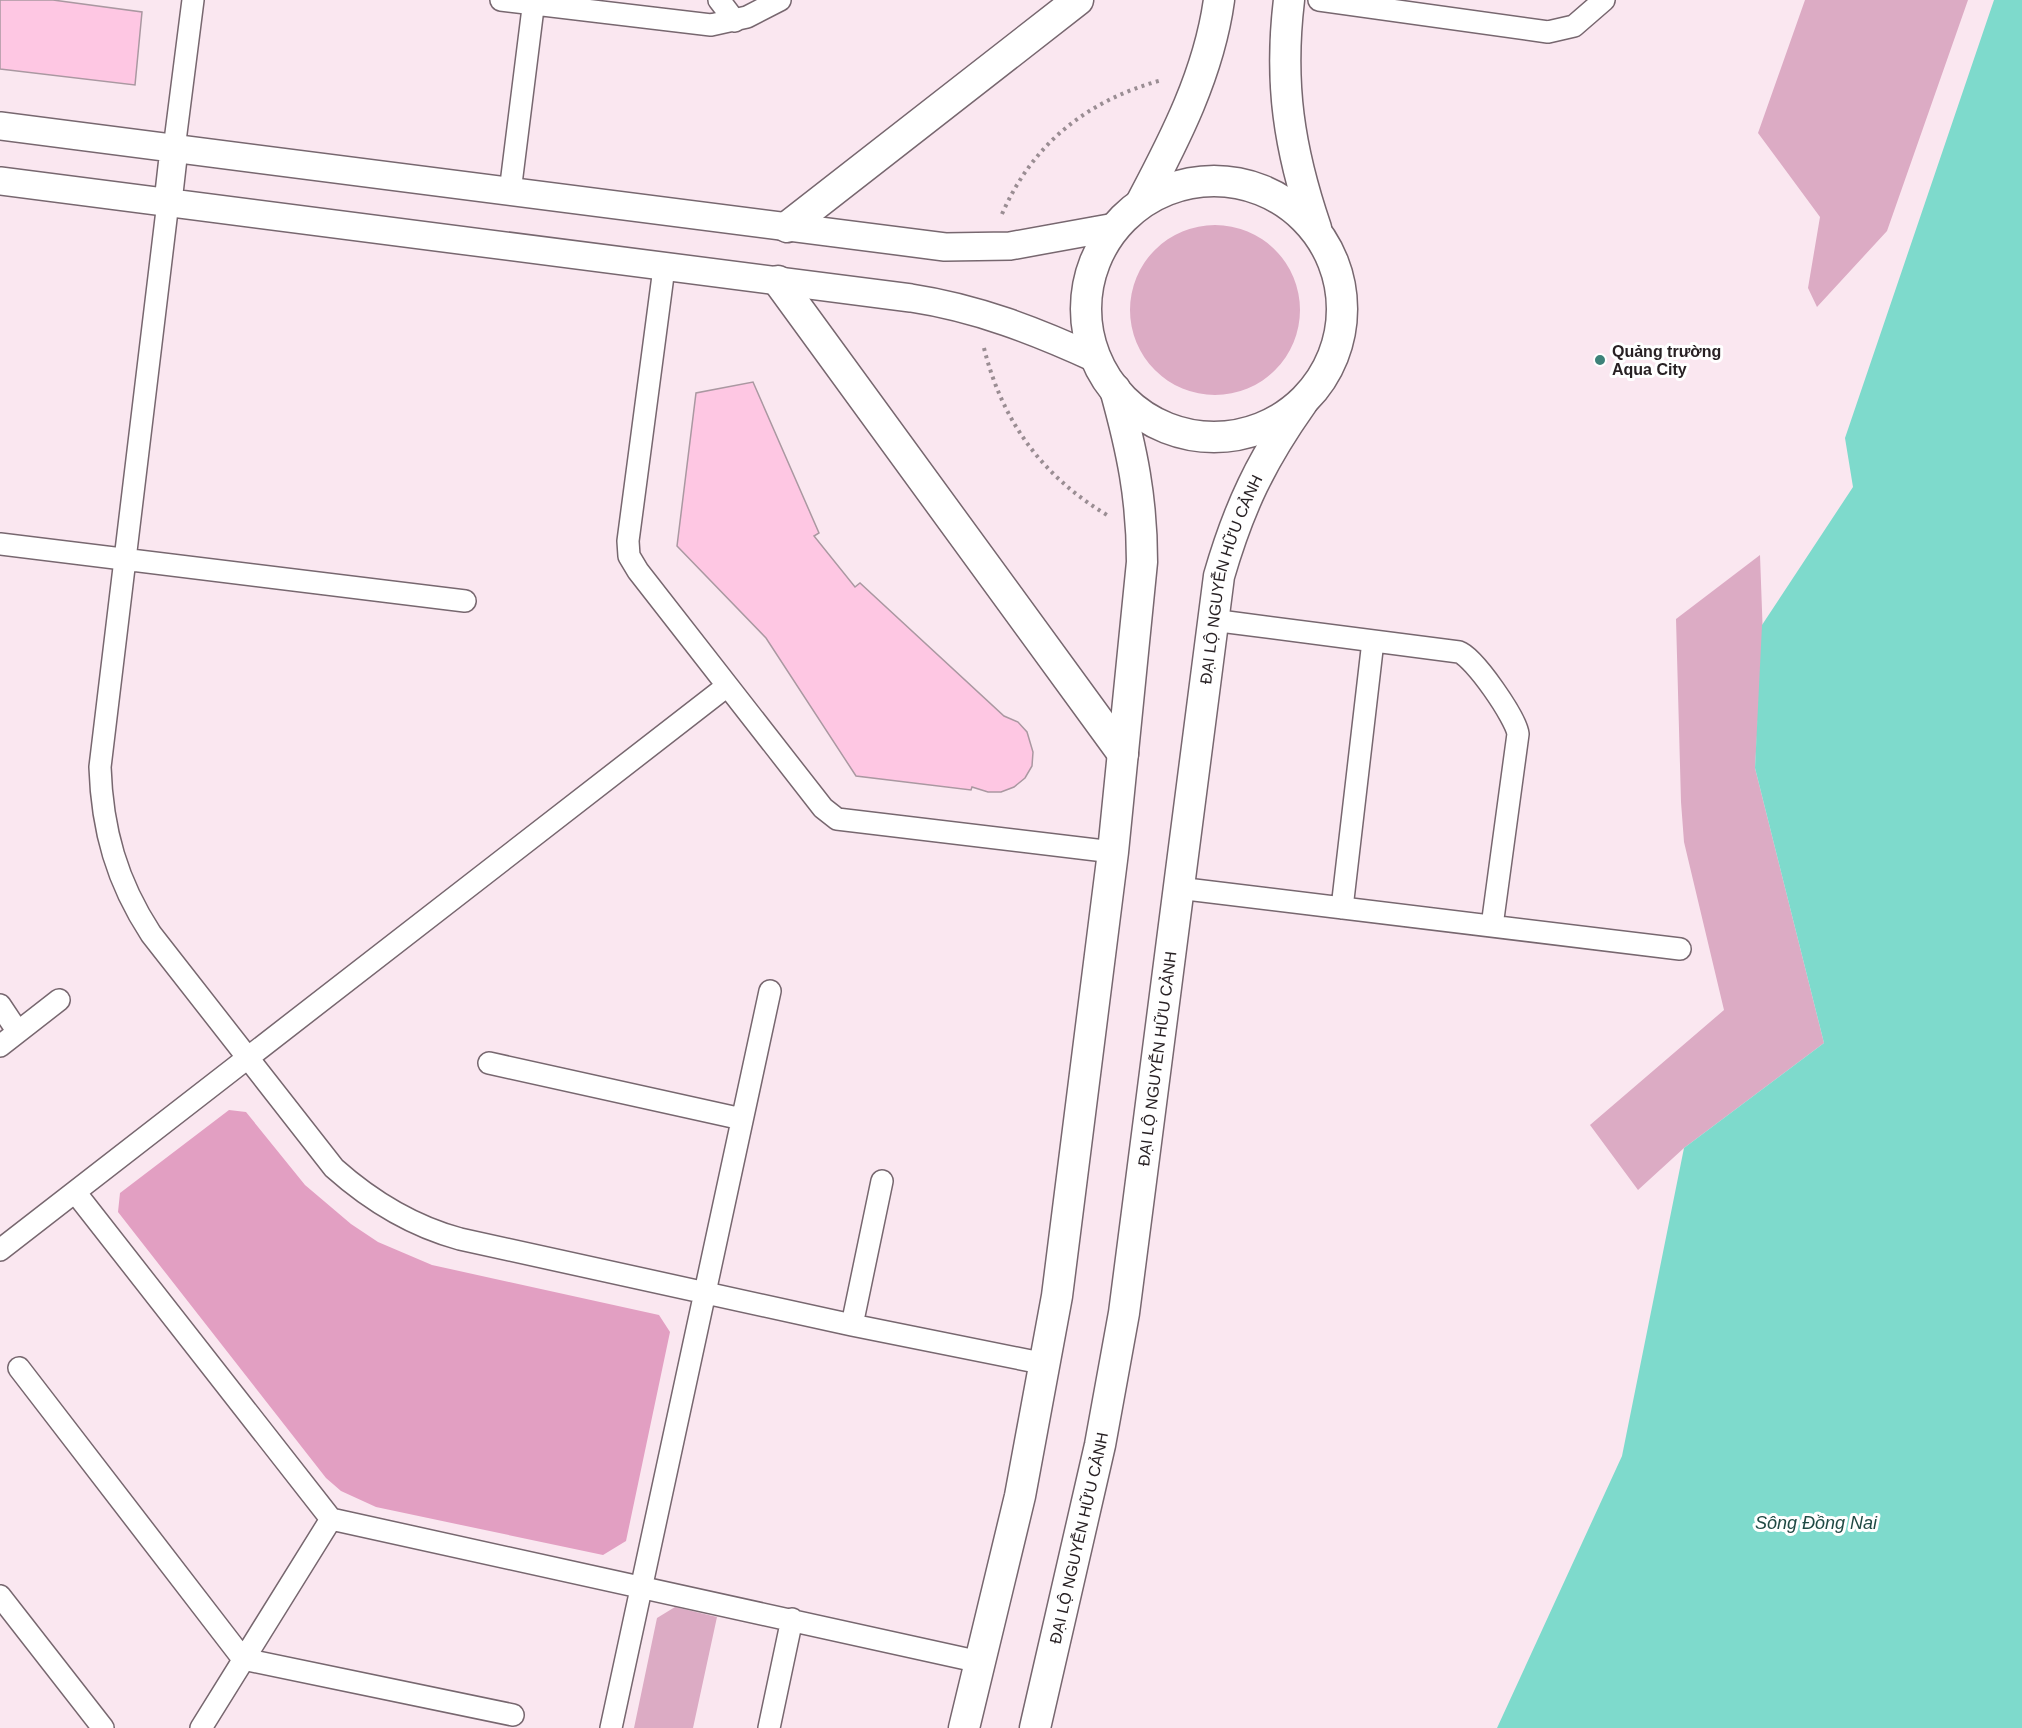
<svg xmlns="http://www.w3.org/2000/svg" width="2022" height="1728" font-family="Arial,sans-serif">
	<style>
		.green { fill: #dcabc4 }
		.forest { fill: #e29fc2 }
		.water { fill: #7edacc }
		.building { fill: #fec7e3; stroke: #aa98a1; stroke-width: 1.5 }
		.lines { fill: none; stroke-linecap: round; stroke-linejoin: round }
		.minor-casing { stroke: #77676f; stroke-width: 24 }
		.tertiary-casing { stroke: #77676f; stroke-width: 30 }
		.secondary-casing { stroke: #77676f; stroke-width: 33 }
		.path { stroke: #9a8d93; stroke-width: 4; stroke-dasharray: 3 4.5; stroke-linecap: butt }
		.minor { stroke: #fff; stroke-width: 21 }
		.tertiary { stroke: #fff; stroke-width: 27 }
		.secondary { stroke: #fff; stroke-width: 30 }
		.poi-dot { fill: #3d8279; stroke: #fff; stroke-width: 2 }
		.labels { text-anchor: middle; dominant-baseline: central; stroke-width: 6; stroke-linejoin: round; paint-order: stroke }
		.poi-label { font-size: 16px; font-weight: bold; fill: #282124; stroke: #fff; text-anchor: start }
		.street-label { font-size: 16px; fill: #282124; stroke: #fff }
		.water-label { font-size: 18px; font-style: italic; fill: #204a44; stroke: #fff }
	</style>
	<rect width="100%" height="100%" fill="#fae7f0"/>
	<path class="green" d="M1805,0H1968L1887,231L1817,307L1808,288L1820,217L1758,133Z
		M1130 310a85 85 0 1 1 170 0a85 85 0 1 1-170 0Z
		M1760,555L1763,638L1755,768L1824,1043L1684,1148L1638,1190L1590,1125L1724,1010L1684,842L1681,802L1676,619Z
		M675,1607L717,1617L693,1728H634L657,1618Z"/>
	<path class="forest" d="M229,1110L246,1112L305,1185L351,1224L378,1242L432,1265L659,1315L670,1332L626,1541L603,1555L376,1507L341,1491L326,1478L118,1212L120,1193Z"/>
	<path class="water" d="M1994,0H2022V1728H1497L1622,1456L1684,1148L1824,1043L1755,768L1762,625L1853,487L1845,438Z"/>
	<path class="building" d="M0,0H53L142,12L135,85L0,69Z
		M753,382L819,533L814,536L855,587L860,583L1004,716L1018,722L1027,732L1033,752L1032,766L1025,778L1014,787L1001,792H988L972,787L971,790L856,776L766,638L677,546L696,393Z"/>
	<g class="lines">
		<g class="minor-casing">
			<path id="minor" d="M501,0L711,25L747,17L780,0
				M719,0L735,21
				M1319,0L1548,32L1574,26L1604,0
				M174,149L193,0
				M510,192L534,0
				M168,202L100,767C102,830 117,882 151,934L334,1168C371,1201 412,1226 460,1239L852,1325L1046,1364
				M664,268L628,541L629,556L638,571L823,808L837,819L1113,852
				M0,544L465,601
				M1212,620L1459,652C1474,657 1516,718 1518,734L1492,926
				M1178,888L1680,949
				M1342,908L1373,641
				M0,1005L18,1032
				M0,1046L59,1000
				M489,1063L742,1119
				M75,1192L331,1519L980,1662
				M0,1250L727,686
				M852,1325L882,1181
				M19,1368L243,1659L513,1715
				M0,1596L103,1728
				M201,1728L331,1519
				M611,1728L770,991
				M769,1728L792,1619"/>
		</g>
		<g class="tertiary-casing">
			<path id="tertiary" d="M0,126L945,247L1010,246L1115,227
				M0,181L911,298C977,308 1036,331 1097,359
				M168,202L174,149"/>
		</g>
		<g class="secondary-casing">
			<g id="secondary">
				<path d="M1289,0C1279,83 1289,149 1316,228"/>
				<circle cx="1214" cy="309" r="128"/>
				<path d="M1141,203C1175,139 1209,73 1219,0"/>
				<path d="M787,227L1078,0"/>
				<path d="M778,281L1123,754"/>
				<path d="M964,1728L1020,1496L1057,1296L1113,852L1142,562C1142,498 1132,450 1115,389"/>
				<path id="s1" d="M1035,1728L1100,1445L1124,1313L1219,576C1239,507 1261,461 1302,403"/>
			</g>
		</g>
		<path class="path" d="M1002,214C1033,143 1088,100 1162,80
			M984,348C1002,421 1042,476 1107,515"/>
		<use href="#minor" class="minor"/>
		<use href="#tertiary" class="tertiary"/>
		<use href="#secondary" class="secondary"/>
	</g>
	<circle class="poi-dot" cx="1600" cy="360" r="6"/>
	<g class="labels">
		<g class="poi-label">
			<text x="1612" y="351">Quảng trường<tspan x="1612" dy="18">Aqua City</tspan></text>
		</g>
		<g class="street-label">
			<text stroke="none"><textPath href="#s1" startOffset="1167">ĐẠI LỘ NGUYỄN HỮU CẢNH</textPath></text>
			<text stroke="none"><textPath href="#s1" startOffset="681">ĐẠI LỘ NGUYỄN HỮU CẢNH</textPath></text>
			<text stroke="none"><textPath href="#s1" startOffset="195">ĐẠI LỘ NGUYỄN HỮU CẢNH</textPath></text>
		</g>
		<g class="water-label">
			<text x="1816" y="1523">Sông Đồng Nai</text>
		</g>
	</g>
</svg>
